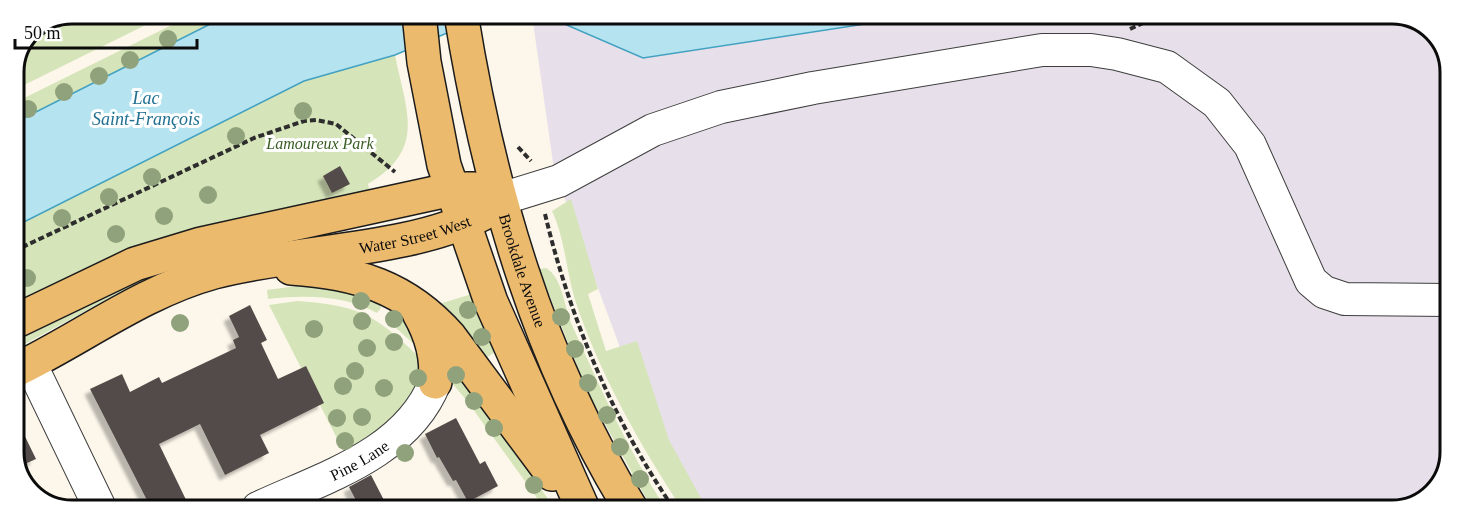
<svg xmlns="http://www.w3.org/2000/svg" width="1464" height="524" font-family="'Times New Roman',serif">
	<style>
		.industrial { fill: #e7e0ea }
		.green { fill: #d6e4b9 }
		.water { fill: #b5e3f0; stroke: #42a1c0; stroke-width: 1.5 }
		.building { fill: #534b49; filter: url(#shadow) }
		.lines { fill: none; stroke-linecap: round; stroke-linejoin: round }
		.minor-casing { stroke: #3e3e3e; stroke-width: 34 }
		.major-casing { stroke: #1c1c1c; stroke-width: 36 }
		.path { stroke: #2d2d2d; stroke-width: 4; stroke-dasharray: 6 3; stroke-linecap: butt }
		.minor { stroke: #fff; stroke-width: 32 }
		.major { stroke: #ecba6d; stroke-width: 33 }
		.tree { fill: #90a27c }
		.labels { text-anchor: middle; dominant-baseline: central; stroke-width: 6; stroke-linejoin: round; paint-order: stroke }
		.park-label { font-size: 16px; font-style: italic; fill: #375c22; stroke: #fff }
		.street-label { font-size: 16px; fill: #0b0b0b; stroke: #fff }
		.water-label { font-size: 18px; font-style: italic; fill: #217091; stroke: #fff }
		.rim { fill: none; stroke: #0b0b0b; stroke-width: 3 }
	</style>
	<defs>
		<filter id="shadow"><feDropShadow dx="-5.5" dy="5.5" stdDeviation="1.5" flood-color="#0004"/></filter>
	</defs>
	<rect width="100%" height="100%" fill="#fdf7eb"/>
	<path class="industrial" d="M532,15L546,16L643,58L924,15L1411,16L1438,36L1450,67L1448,471L1427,499L1393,510L707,509L650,428L554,170Z"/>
	<path class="green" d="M72,14H168L14,90V68L31,30Z
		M194,14H230L14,123V103Z
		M395,55C406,111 427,149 368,184L371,196L14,306V227L304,81Z
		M571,199L598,289L588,294L606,351L637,341L669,440L707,509H682C639,443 600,375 575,300C566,270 565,239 552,211Z
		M174,265L175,269L122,291L14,350V338L119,287Z
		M546,268C563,278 564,307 572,325C600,388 628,450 666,509H652L587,391L539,269Z
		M304,285L326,286L380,298L381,308L377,313C345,295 304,295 268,299L267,290Z
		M475,293L501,348L483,360L436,305Z
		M297,301C368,306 377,318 427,364L416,400L347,458L269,305Z
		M396,307L410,321L427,356L385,318Z
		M451,359L555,509H545L467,401L447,377Z"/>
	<path class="water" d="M230,14L924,15L643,58L546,16L466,25L395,55L304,81L14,227V123Z"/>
	<path class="building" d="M340,166L350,184L332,193L323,176Z
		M250,305L267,340L261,343L278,379L306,366L324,403L260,435L269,453L225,475L200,424L159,444L190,508H151L90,389L122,374L130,392L159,377L162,383L236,348L233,340L239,337L229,316Z
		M14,414L36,459L18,467L14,457Z
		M456,418L480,464L485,461L498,486L468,502L456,480L453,481L439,457L437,458L425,434Z
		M371,475L388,508H360L349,487Z"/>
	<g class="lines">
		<g class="minor-casing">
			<g id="minor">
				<path d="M501,199L559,181L653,130L721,107L813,88L1042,50H1091L1117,54L1167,67L1217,103L1250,145L1311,281L1324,292L1345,299L1449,300"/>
				<path d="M30,363L100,508"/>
				<path id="s1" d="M258,508C322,478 407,454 435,382"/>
			</g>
		</g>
		<g class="major-casing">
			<g id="major">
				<path d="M419,14L424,62L444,165L491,302L583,509"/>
				<path id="s2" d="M461,14C489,188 538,358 631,509"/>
				<path d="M291,268C356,272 406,287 450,337L552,474"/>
				<path d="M419,313C431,334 438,358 435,382"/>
				<path d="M14,322L135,264L201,244L453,189H474"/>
				<path id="s3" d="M14,371C81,339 141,292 214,272C298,250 407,252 482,214"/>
			</g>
		</g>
		<path class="path" d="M1130,29L1158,16
			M518,147L531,161
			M545,214C570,319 613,420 674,509
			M14,251L254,138L304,121L316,120L336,124L395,172"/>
		<use href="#minor" class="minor"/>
		<use href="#major" class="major"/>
	</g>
	<g class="tree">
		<circle cx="168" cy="39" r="9"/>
		<circle cx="130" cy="60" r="9"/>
		<circle cx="99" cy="76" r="9"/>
		<circle cx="64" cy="92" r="9"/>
		<circle cx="28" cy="109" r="9"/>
		<circle cx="303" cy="111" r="9"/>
		<circle cx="236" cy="136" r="9"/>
		<circle cx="152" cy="177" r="9"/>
		<circle cx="208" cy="195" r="9"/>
		<circle cx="109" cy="197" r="9"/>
		<circle cx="164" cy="216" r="9"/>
		<circle cx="62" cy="218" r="9"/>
		<circle cx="116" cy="234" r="9"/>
		<circle cx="27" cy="278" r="9"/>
		<circle cx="361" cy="301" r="9"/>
		<circle cx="468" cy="310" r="9"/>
		<circle cx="561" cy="317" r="9"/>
		<circle cx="394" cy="319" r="9"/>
		<circle cx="362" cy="321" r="9"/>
		<circle cx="180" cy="323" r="9"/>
		<circle cx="314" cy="329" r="9"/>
		<circle cx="482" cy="337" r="9"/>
		<circle cx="394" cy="342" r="9"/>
		<circle cx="367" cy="348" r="9"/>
		<circle cx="575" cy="349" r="9"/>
		<circle cx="355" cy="371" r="9"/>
		<circle cx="456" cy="375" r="9"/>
		<circle cx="418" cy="378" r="9"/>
		<circle cx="588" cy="383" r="9"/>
		<circle cx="343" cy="386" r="9"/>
		<circle cx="384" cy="388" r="9"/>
		<circle cx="474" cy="401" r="9"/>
		<circle cx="607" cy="415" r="9"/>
		<circle cx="362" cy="417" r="9"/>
		<circle cx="337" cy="418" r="9"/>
		<circle cx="494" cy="428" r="9"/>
		<circle cx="345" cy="441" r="9"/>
		<circle cx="620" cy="447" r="9"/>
		<circle cx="405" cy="453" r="9"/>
		<circle cx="640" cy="479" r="9"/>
		<circle cx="534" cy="485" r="9"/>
	</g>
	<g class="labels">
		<g class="park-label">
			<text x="320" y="143">Lamoureux Park</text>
		</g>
		<g class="street-label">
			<text stroke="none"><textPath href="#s3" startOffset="428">Water Street West</textPath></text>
			<text stroke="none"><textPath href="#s2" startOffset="264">Brookdale Avenue</textPath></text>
			<text stroke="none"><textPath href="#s1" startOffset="112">Pine Lane</textPath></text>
		</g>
		<g class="water-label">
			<text x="146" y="98">Lac<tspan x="146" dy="21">Saint-François</tspan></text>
		</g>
	</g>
	<path d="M0 0H1464V524H0ZM72 24H1392A48 48 0 0 1 1440 72V452A48 48 0 0 1 1392 500H72A48 48 0 0 1 24 452V72A48 48 0 0 1 72 24Z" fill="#fff" fill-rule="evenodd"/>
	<path class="rim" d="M72 24H1392A48 48 0 0 1 1440 72V452A48 48 0 0 1 1392 500H72A48 48 0 0 1 24 452V72A48 48 0 0 1 72 24Z"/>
	<path d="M15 39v9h182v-9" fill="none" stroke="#0b0b0b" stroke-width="3"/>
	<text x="24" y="39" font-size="18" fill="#0b0b0b" stroke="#ffffff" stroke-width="4.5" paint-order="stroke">50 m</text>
</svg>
